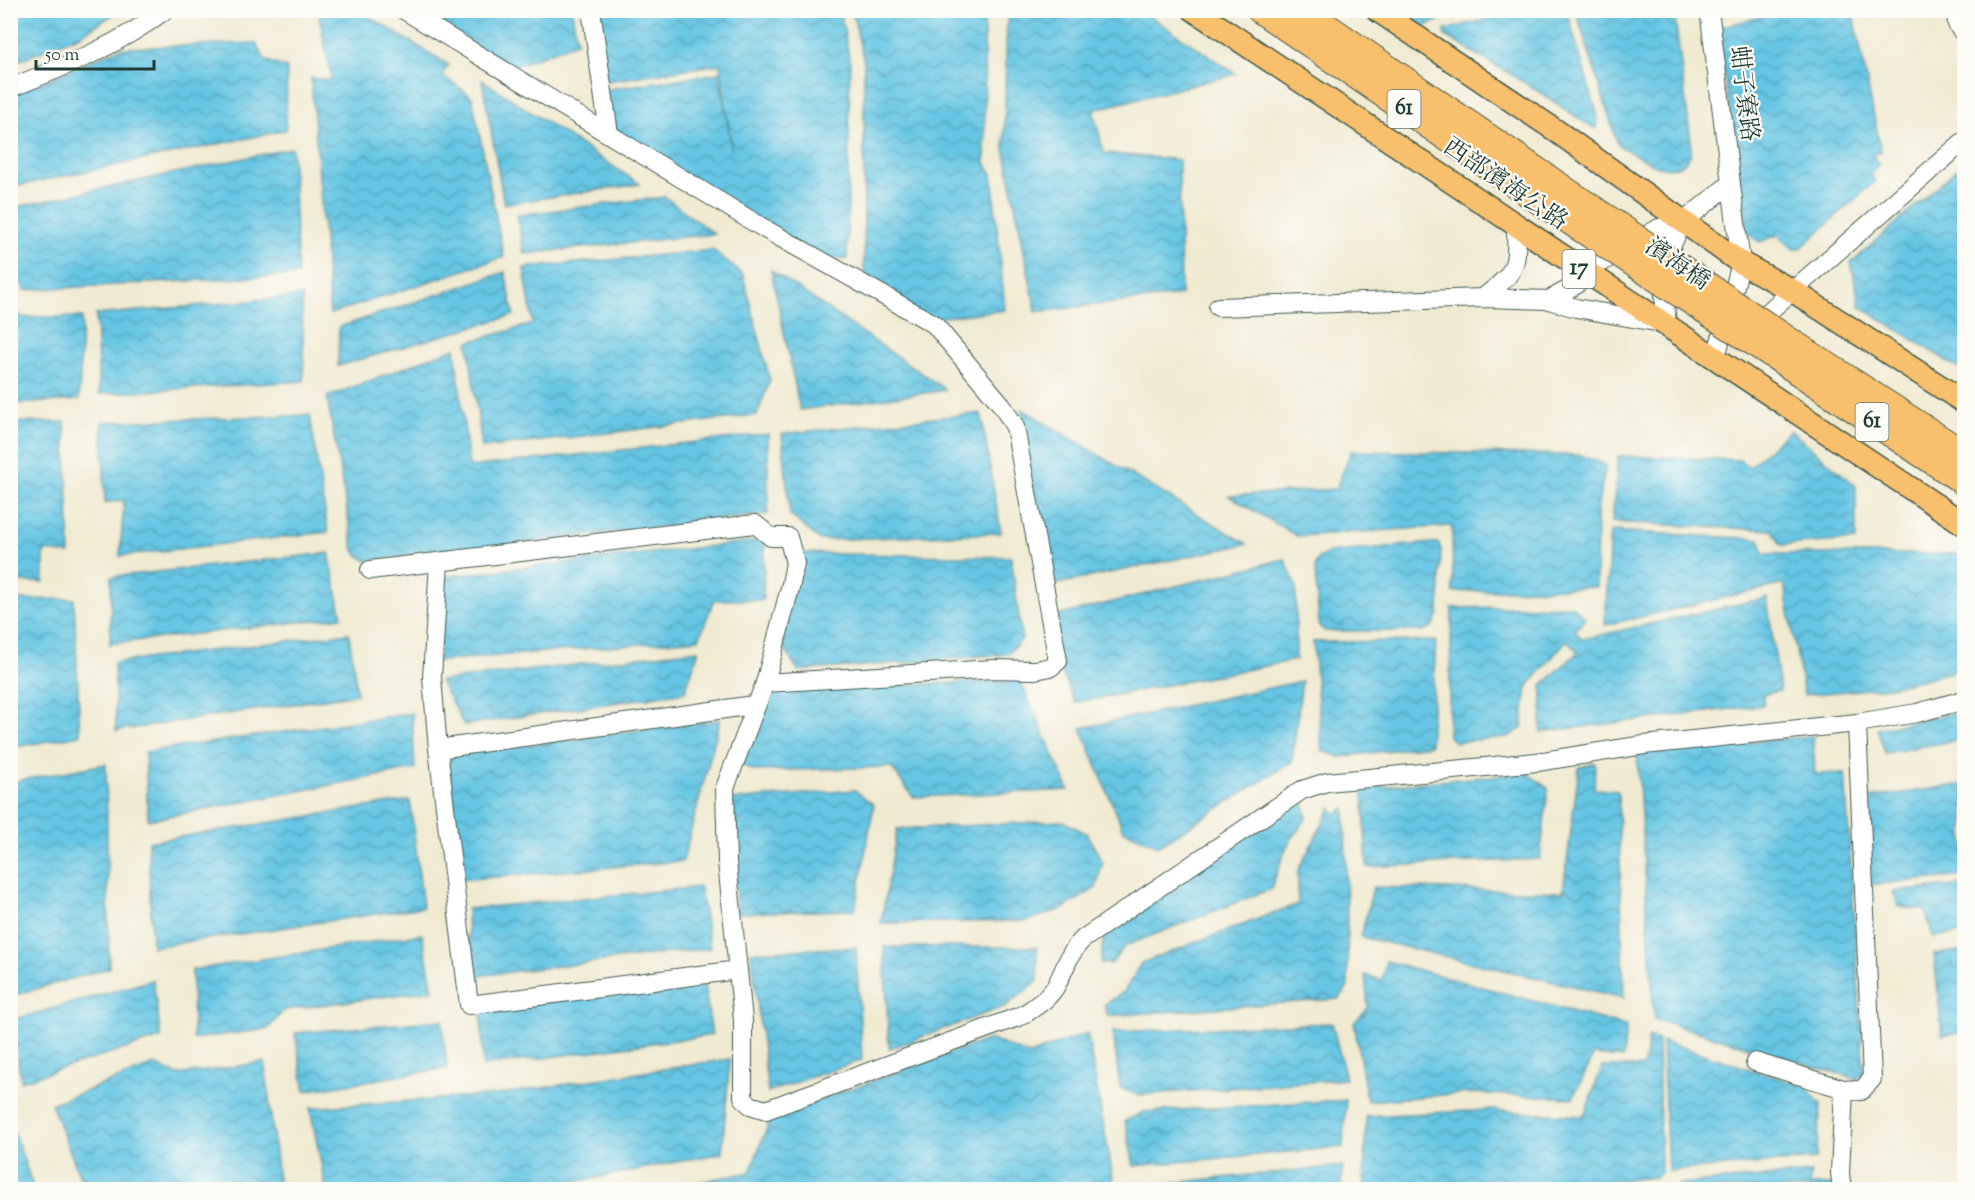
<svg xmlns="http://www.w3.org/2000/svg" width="1975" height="1200" font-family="'Sorts Mill Goudy','Noto Serif TC',serif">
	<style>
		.water { fill: url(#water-waves); stroke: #42828c; stroke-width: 1.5 }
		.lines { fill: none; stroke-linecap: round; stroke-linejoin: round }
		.minor-casing { stroke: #3e574c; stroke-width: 20 }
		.major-casing { stroke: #3e574c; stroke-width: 25 }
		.highway-casing { stroke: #3e574c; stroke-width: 28 }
		.minor { stroke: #fff; stroke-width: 18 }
		.major { stroke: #f8bf6c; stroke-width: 22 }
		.highway { stroke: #f8bf6c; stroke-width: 26 }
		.highway-bridge-casing { stroke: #3e574c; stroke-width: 28; stroke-linecap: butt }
		.highway-bridge { stroke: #f8bf6c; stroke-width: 26 }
		.labels { text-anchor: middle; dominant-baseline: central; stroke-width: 4.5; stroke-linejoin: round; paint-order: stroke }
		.shield { fill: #fdfcf7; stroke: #62766e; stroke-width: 1.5 }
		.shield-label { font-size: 22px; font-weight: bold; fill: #1f3d34 }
		.street-label { font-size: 24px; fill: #1f3d34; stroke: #fdfcf7 }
	</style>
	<defs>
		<pattern id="water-waves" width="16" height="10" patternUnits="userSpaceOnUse" patternTransform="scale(1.5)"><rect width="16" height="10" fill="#66c6e4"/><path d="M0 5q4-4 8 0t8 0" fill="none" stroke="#53a2ba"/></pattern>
	</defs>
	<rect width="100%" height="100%" fill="#fdfcf7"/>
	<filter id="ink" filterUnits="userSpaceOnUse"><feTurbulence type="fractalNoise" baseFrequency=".0167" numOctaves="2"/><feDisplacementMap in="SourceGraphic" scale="12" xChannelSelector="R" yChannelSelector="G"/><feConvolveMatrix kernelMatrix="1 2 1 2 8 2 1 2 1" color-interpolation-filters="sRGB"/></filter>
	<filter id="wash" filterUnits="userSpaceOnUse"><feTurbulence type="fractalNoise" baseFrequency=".008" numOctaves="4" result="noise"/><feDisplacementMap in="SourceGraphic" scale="24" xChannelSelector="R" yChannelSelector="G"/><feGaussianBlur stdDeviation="1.35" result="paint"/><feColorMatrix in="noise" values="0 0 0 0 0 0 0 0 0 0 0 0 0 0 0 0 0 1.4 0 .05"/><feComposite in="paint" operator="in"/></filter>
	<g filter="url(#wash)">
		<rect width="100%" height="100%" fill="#f0ead1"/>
		<path class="water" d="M11,10H120V11L80,35L11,64Z
			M318,11H360L449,65L442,75L472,97L504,257L330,314L311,78L332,80Z
			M404,11H572L577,42L505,70Z
			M591,11H840L850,61L847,259L820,258L609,133L603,90L719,73L732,151L720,64L601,82Z
			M852,11H984L985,163L992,174L1005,310L925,319L864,285V62Z
			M1007,11H1142L1236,74L1093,110L1104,153L1179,160L1181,295L1036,312L1004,148Z
			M1400,11H1451L1452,14L1424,27Z
			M1518,11H1564L1568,15L1598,117L1597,128L1591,127L1529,85L1445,36V30Z
			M1576,11H1674L1691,142V154C1689,157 1685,163 1681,165C1663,175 1634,154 1618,145Z
			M1783,11H1853L1881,152L1872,155L1879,165L1871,174L1875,181L1800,249H1794L1778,235L1760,242L1748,234L1717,28Z
			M256,43L265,60L287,68L286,130L11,187V95L121,48Z
			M482,80L640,184L504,204Z
			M292,148L298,275L24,290L11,258V208Z
			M1964,163V372L1860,306L1851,263Z
			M665,197L714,234L524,254L517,215Z
			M713,250L743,275L770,380L757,415L482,448L468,342L533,324L524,268Z
			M771,270L946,390L800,410Z
			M505,272L514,315L338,366L339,327Z
			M302,296L304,381L99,394L96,315Z
			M11,299L21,317H82L79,400L11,404Z
			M455,348L469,467L768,434V514L366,561L354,551L327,397Z
			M1022,409L1247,544L1043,587Z
			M981,413L1001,533L820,540L790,515L782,434Z
			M310,415L328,532L120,556L124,500L105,503L102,422Z
			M11,422H65L70,554L44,551V582H11Z
			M1790,430L1856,486V540L1781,545L1772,530L1612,522L1618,456L1740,460L1749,467Z
			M1351,451L1580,455L1606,465L1597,509L1596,587L1453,592L1452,526L1297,536L1229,496L1336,489Z
			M1610,531L1760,539L1764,554H1964V669L1891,687L1804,695L1784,584L1605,625Z
			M765,540L763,600H714L699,639L439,661L441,577Z
			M1430,543H1438L1441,549L1439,614L1432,627L1423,631H1325L1319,626L1315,566L1318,558L1328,553Z
			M329,553L342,617L110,644L111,577Z
			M797,553L1011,557L1022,639L1008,654L798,671L777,636Z
			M1285,559L1296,586V660L1075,703L1062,672L1048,618Z
			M1767,598L1780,691L1763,694V705L1541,732L1542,685L1578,652L1567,640L1527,687L1522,728L1508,737L1455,742L1448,736L1452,608L1572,606L1586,619L1575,631L1583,639Z
			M74,599L80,735L11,748V600Z
			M349,633L357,694L116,731L114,663Z
			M1436,641L1430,745L1340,757L1322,751L1313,642Z
			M699,650L685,692L464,725L440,681Z
			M1020,680L1069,790L913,797L891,767L755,771L734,762L768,691Z
			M1302,681L1292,762L1158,846L1123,830L1081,728Z
			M1964,711V739L1885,753L1877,729Z
			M412,713L415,769L148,820L145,752Z
			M720,720L683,861L460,880L444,756Z
			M1813,736L1815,774L1845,773L1864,1074L1856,1079L1654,1019L1637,753Z
			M1595,763L1594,789L1618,791L1624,998L1361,937L1373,887L1563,892L1579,767Z
			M106,764L109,968L11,996V782Z
			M1527,773L1548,788L1540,859L1367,867L1363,788Z
			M1964,784V876L1869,885L1862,799Z
			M855,790L874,805L855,910L737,913L730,800Z
			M1302,795L1307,817L1287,846L1271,889L1125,946L1111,964L1101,963L1104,930Z
			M410,800L423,907L152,947L148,842Z
			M1331,808L1336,814L1345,808L1348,987L1338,999L1108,1016L1104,1005L1124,992L1141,963L1298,904V870Z
			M1063,821L1086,833L1103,862L1096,888L1062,909L1027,921L881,923L897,829Z
			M1964,885V933L1933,937L1925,910L1899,907L1893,892Z
			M700,887L710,948L469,977L467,909Z
			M422,934L433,990L284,1010L268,1029L193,1039L192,970Z
			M856,947L862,1060L768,1092L751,952Z
			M884,947H1037L1038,981L1006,1006L889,1049Z
			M1964,951V1032L1942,1035L1934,954Z
			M1386,961L1626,1026L1623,1058L1594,1055L1573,1098L1469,1093L1367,1101L1354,1023L1368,1008L1365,975L1382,980Z
			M153,980L161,1038L21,1081L12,1020Z
			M704,983L712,1035L483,1066L481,1009Z
			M442,1020L447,1068L305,1091L295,1033Z
			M1332,1023L1346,1079L1138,1095L1120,1088L1113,1032Z
			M1087,1033L1115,1189L658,1190L750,1172L771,1117L990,1039L1029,1055Z
			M1649,1036L1658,1040L1661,1171L1656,1177L1511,1190L1364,1188L1366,1116L1489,1110L1584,1116L1602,1067H1643Z
			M1662,1041L1806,1087L1821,1104L1816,1159L1668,1171Z
			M730,1059L722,1153L539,1189H326L310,1108L495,1095Z
			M265,1062L279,1189H85L51,1104L154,1065L178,1075Z
			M1346,1100L1343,1147L1134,1166L1125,1121L1144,1112Z
			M11,1125L12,1127L34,1189H11Z
			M1343,1166L1341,1189H1139V1186Z
			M1811,1173L1809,1185H1831L1832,1189H1675L1679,1184Z"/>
	</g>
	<g filter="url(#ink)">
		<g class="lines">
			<g class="minor-casing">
				<path id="minor" d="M404,10L765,229L934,324L1001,404L1015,427L1058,661L1051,667L1035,670L993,669L765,683
					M591,10L609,133
					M1709,10L1741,263L1716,357
					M1956,10L1957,24L1964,34
					M10,88C64,67 119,45 165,10
					M1483,298C1518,270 1517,268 1516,224
					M1549,300L1576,308L1667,324L1661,268L1682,223
					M1218,307L1483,298L1549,300L1576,285L1584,273L1659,228L1682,223L1731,183
					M1751,327L1964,141
					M370,570L755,524L771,537H788L795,563L791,584L765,683L725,788L727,862L743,1020V1097L750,1105L766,1110L1023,1015C1036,1006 1050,998 1057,984C1066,967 1069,952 1083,939L1302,790L1327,782L1537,762L1644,745L1857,723L1917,713L1964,700
					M438,749L432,678L439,562
					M738,970L469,1005L438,749L754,705
					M1755,1062L1844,1089L1861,1091L1872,1079L1857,723
					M1842,1190L1840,1173L1844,1089"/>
			</g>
			<g class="major-casing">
				<path id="major" d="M1194,10L1964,524
					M1377,10L1555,130L1741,263L1793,291L1964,402"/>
			</g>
			<g class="highway-casing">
				<path id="highway" d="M1260,10L1548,207
					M1303,10L1561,187
					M1793,343L1964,454
					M1780,360L1964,482"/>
			</g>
			<use href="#minor" class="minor"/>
			<use href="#major" class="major"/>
			<use href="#highway" class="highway"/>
			<g class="highway-bridge-casing">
				<path id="highway-bridge" d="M1561,187L1793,343
					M1548,207L1780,360"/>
			</g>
			<use href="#highway-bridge" class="highway-bridge"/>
		</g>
	</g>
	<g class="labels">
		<g class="shield">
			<rect x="1387.5" y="90" width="33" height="38" rx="4.5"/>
			<rect x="1562.5" y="250" width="33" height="38" rx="4.5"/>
			<rect x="1855.5" y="403" width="33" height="38" rx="4.5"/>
		</g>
		<g class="shield-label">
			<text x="1404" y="109">61</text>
			<text x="1579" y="269">17</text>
			<text x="1872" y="422">61</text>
		</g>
		<g class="street-label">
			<text transform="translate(1743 94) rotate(83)">蚶子寮路</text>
			<text transform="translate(1505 185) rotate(34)">西部濱海公路</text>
			<text transform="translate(1677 265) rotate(34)">濱海橋</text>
		</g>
	</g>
	<rect width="1975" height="1200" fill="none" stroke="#fdfcf7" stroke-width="36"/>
	<path d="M36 60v9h118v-9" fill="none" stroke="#1f3d34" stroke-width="3"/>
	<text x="45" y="60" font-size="18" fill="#1f3d34" stroke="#fdfcf7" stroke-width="4.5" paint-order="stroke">50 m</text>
</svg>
